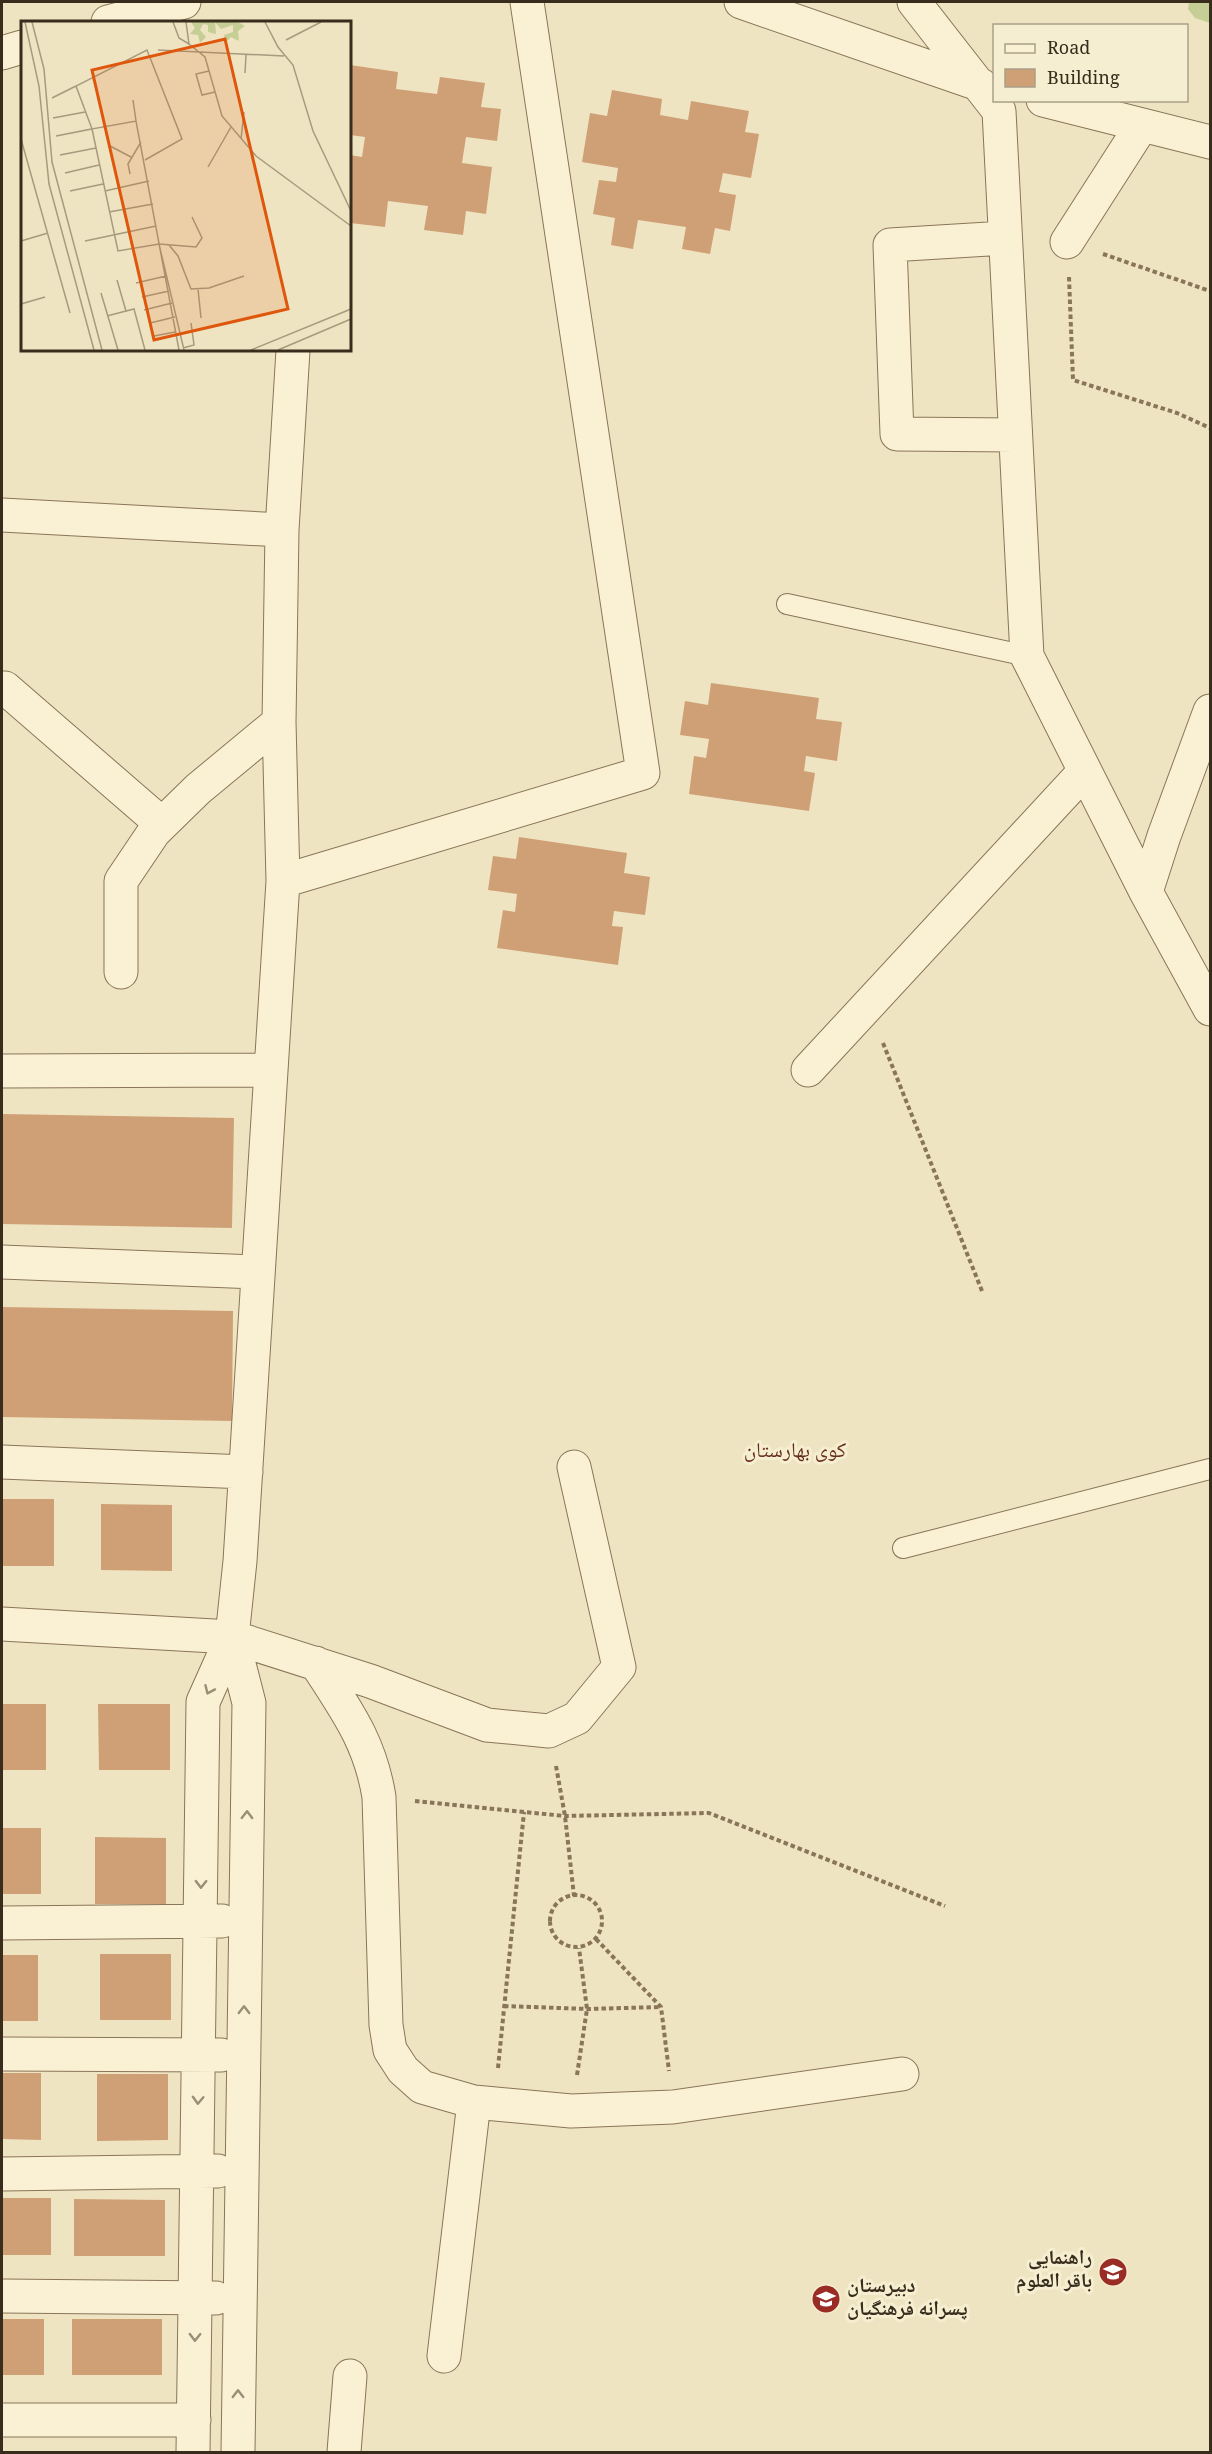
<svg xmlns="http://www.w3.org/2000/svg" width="1212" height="2454" font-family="Georgia,'Noto Naskh Arabic',serif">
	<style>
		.grass { fill: #c4ce95 }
		.building { fill: #cfa076 }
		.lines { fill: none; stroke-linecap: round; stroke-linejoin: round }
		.service-casing { stroke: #897558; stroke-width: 22 }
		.minor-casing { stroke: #897558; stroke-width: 35 }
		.path { stroke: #897558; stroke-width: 4; stroke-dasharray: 4.5 3; stroke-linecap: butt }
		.service { stroke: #faf1d4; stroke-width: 20 }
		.minor { stroke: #faf1d4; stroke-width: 33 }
		.oneway { stroke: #998e78 }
		.labels { text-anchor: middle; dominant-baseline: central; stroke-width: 6; stroke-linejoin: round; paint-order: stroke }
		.poi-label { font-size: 20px; font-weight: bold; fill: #382c1d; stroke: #f6eed1; text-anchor: end }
		.neighbourhood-label { font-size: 21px; fill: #662f1b; stroke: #f6eed1 }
		.inset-road { fill: none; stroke: #a69a7f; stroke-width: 1.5 }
		.view { fill: #df570d; fill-opacity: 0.15; stroke: #df570d; stroke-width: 3 }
		.inset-edge { fill: none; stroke: #382c1d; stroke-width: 3 }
	</style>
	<rect width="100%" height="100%" fill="#efe4c1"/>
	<path class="grass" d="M1189,2H1210V23L1195,18L1188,9Z"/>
	<path class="building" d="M350,65L398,72L396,89L437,94L440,77L485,83L481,107L501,109L497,141L466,137L462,163L492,167L486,214L466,211L463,235L424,230L428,206L388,201L385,227L350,223V155L362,157L365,137L350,135Z
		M612,90L662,99L660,115L688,120L691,101L749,111L745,132L759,134L751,178L723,173L719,192L736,195L730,231L715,228L710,254L682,249L686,227L638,220L633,249L611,245L615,218L593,214L599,180L616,182L618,168L582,162L590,113L607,116Z
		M711,683L819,698L816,719L842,722L837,761L806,756L804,771L815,773L809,811L689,794L694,756L706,758L709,739L680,735L685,701L708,705Z
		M519,837L627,853L624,873L650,877L645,915L614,911L612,926L623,927L618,965L497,948L503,910L515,912L517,894L488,890L493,856L516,859Z
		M2,1114L234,1118L232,1228L2,1224Z
		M2,1307L233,1311L232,1421L2,1417Z
		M2,1499H54V1566H2Z
		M101,1504L172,1505V1571L101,1570Z
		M2,1704H46V1770H2Z
		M98,1704H170V1770H99Z
		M2,1828H41V1894H2Z
		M95,1837L166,1838V1904H95Z
		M100,1954H171V2020H100Z
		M2,1955H38V2021H2Z
		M2,2073H41V2140L2,2139Z
		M97,2074H168V2140L97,2141Z
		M2,2198H51V2255H2Z
		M74,2199L165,2200V2256H74Z
		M2,2319H44V2375H2Z
		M72,2319H162V2375H72Z"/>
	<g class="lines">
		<g class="service-casing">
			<path id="service" d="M787,604L1027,656
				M903,1548L1210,1469"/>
		</g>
		<g class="minor-casing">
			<path id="minor" d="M741,2L981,85
				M914,2L999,111L1027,656L1146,892L1210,1009
				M108,22L184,2
				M2,53L22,47
				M1043,100L1210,142
				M1005,238L890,245L897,434L1015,435
				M1067,242L1142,125
				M2,515L282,530L279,722L283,881L240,1561L232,1637L203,1702L193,2452
				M282,530L293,350
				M5,688L162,824
				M283,881L643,773L527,2
				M1146,892L1164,836L1210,711
				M121,972V881L154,832L198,789L279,722
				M808,1070L1084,772
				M2,1071L271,1070
				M2,1262L258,1272
				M2,1462L246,1472
				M2,1624L232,1637L370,1681L487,1725L549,1731L577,1718L619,1667L574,1467
				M232,1637L249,1703L238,2452
				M316,1663C346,1710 370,1741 379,1797L386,2025L390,2050L403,2070L422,2087L474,2102L571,2111L673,2107L902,2074
				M2,1923L222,1921
				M2,2054L221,2055
				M2,2174L218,2171
				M2,2296L216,2298
				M444,2356L474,2102
				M3,2420H194
				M344,2452L350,2376"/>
		</g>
		<path class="path" d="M1103,254L1210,291
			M1069,277L1073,380L1177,413L1210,428
			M883,1043L982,1291
			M556,1766L565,1816L574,1896
			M415,1801L565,1816L709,1813L945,1906
			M550 1921a26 26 0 1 1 52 0a26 26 0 1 1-52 0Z
			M596,1939L661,2007L669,2071
			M504,2006L587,2009L661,2007
			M498,2068L524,1812
			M577,2075L587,2009L579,1948"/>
		<use href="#service" class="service"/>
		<use href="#minor" class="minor"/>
	</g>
	<defs><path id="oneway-chevron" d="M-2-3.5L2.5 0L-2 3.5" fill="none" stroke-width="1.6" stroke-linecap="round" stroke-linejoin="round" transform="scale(1.5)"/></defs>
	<g class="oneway">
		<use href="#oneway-chevron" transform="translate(209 1690) rotate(114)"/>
		<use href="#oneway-chevron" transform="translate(247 1815) rotate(-89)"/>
		<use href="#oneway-chevron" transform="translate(201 1884) rotate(91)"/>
		<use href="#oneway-chevron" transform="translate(244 2010) rotate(-90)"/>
		<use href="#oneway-chevron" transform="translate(198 2100) rotate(92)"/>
		<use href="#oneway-chevron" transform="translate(195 2337) rotate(91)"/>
		<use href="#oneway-chevron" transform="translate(238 2394) rotate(-90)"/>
	</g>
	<defs>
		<g id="school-disc" transform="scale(1.5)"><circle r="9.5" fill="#9a2c26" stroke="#f6eed1"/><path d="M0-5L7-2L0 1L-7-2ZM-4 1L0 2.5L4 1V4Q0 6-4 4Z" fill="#fff"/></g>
	</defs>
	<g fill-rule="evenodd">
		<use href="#school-disc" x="1113" y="2272"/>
		<use href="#school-disc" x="826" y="2299"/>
	</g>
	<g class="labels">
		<g class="poi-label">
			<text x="1092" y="2260">راهنمایی<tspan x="1092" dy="23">باقر العلوم</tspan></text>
			<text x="847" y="2288" text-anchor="start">دبیرستان<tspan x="847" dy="23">پسرانه فرهنگیان</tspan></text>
		</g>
		<g class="neighbourhood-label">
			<text x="795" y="1452">کوی بهارستان</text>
		</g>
	</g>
	<g transform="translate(21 21)">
		<rect width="330" height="330" fill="#efe4c1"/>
		<path d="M170,1H217L224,5L217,10L218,20L210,16L205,21L203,14L212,11V4L200,8L194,1L195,13L187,11V4L182,3L179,9L185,16L179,22L177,14L169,13L174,7Z" fill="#c4ce95"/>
		<path class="inset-road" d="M4,1L18,65L28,163L73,329M11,1L23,48L31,141L81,329M152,1L158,17L168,23M165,1L168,23L184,36L201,95L235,135L330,205M244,1L257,26L272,44L292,110L330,190M265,19L300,1M137,29L263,35M188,50L175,53L181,74L194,71M224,52L225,34M31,77L55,65M112,79L115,100M32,97L64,91M35,115L71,108L97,230L138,223L175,226L181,217L171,196M0,118L49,292M220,118L223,91M89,125L110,136M39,134L75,127M124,139L161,118L126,29L55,65L71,108L115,100L158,329M187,146L210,106M44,152L78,144M109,153L107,143L120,121M49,170L82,163M84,170L128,160M88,191L132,183M0,220L27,212M64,220L135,205M138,223L163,329M148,224L157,235L170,268L188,267L223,255M96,259L105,290L113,288L124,329M115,262L145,255M177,268L180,297M80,272L97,329M121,276L148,270M0,283L24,276M123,289L151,282M86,295L105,290M129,302L154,296M133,315L154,311M162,327L173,324L170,302M230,329L330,288M257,329L330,298"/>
		<path class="view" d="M204,18L267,288L133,319L71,49Z"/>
		<rect width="330" height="330" class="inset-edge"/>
	</g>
	<rect width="1212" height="2454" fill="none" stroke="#382c1d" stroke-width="6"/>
	<rect x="993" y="24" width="195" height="78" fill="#f6eed1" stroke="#aaa089" stroke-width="1.5"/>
	<rect x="1005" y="44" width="30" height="9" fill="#faf1d4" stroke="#aaa089" stroke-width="1.5"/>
	<text x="1047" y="54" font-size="18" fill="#382c1d">Road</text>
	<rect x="1005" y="69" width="30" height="18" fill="#cfa076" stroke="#aaa089" stroke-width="1.5"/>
	<text x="1047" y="84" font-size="18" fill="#382c1d">Building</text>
</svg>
